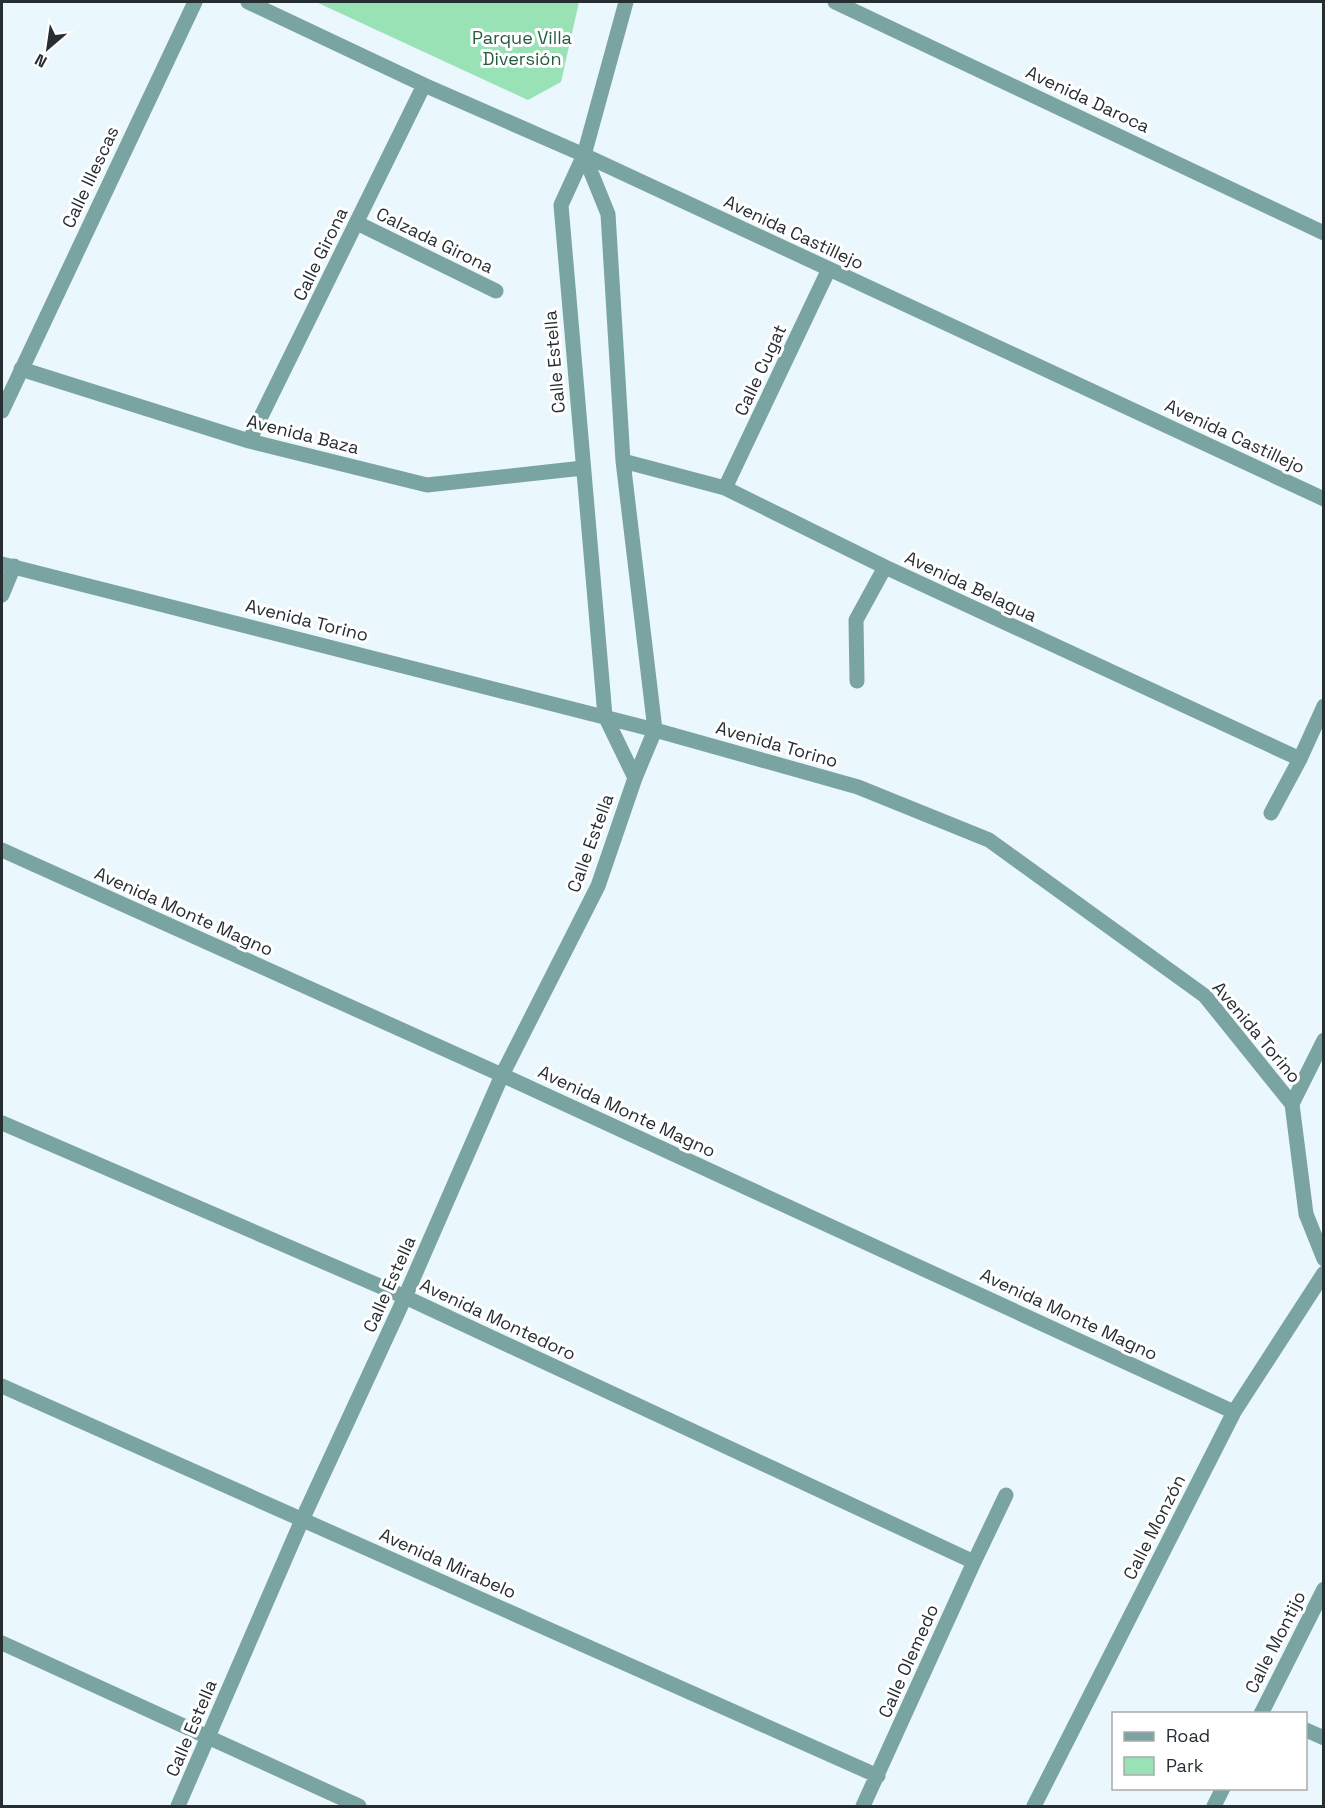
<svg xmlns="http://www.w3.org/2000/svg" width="1325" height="1808" font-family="'Space Grotesk',sans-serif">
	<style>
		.green { fill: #99e2b6 }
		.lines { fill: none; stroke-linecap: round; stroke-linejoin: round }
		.minor { stroke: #7aa4a1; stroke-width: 15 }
		.labels { text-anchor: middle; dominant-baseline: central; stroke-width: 6; stroke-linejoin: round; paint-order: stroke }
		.park-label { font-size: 18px; fill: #245d3e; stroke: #fff }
		.street-label { font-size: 18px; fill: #262e32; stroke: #fff }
	</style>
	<rect width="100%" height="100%" fill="#eaf7fd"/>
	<path class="green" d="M316,2H579L561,82L528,100Z"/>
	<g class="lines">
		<path class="minor" d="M248,2L424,85L584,155L1324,499
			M626,2L584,155L561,205L605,716L635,778
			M835,2L1324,233
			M357,223L496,291
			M21,369L249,441L427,485L583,468
			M2,411L195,2
			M249,441L424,85
			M623,461L725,488L885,567L1300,759
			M725,488L829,269
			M2,564L655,730L858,787L989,840L1205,996L1292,1104L1306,1214L1324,1259
			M2,595L14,566
			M857,681L856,620L885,567
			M1271,813L1300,759L1324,706
			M2,850L502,1075L1234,1412
			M1292,1104L1324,1040
			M2,1123L405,1297L974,1562
			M2,1386L878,1776
			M2,1643L359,1806
			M1261,1714L1324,1589
			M1306,1730L1324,1738
			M178,1806L302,1520L405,1297L502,1075L598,886L635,778L655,730L623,461L608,214L584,155
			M863,1806L974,1562L1006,1495
			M1034,1806L1234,1412L1324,1273
			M1214,1806L1223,1788"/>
	</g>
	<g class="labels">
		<g class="park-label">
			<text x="522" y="37">Parque Villa<tspan x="522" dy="21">Diversión</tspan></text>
		</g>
		<g class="street-label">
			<text transform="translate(1088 99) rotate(25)">Avenida Daroca</text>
			<text transform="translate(90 177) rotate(-65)">Calle Illescas</text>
			<text transform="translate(794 232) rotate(25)">Avenida Castillejo</text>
			<text transform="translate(435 240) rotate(26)">Calzada Girona</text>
			<text transform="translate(320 254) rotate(-64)">Calle Girona</text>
			<text transform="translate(554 362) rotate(-95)">Calle Estella</text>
			<text transform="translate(760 370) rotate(-65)">Calle Cugat</text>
			<text transform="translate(303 434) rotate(14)">Avenida Baza</text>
			<text transform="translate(1235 436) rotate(25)">Avenida Castillejo</text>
			<text transform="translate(971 586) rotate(25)">Avenida Belagua</text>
			<text transform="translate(307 620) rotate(14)">Avenida Torino</text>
			<text transform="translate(777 744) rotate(16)">Avenida Torino</text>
			<text transform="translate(590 843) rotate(-70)">Calle Estella</text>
			<text transform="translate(184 911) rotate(24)">Avenida Monte Magno</text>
			<text transform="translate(1257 1032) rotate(50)">Avenida Torino</text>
			<text transform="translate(627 1111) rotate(25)">Avenida Monte Magno</text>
			<text transform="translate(389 1284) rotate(-66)">Calle Estella</text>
			<text transform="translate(1069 1314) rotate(25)">Avenida Monte Magno</text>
			<text transform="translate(498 1319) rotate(25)">Avenida Montedoro</text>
			<text transform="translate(1154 1527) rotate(-63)">Calle Monzón</text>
			<text transform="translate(448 1563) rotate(24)">Avenida Mirabelo</text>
			<text transform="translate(1275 1642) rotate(-63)">Calle Montijo</text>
			<text transform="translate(908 1661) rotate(-66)">Calle Olemedo</text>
			<text transform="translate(191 1728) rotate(-67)">Calle Estella</text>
		</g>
	</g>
	<rect width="1325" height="1808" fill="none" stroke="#262e32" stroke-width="6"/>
	<rect x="1112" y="1712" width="195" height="78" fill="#ffffff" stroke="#a8abad" stroke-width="1.5"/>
	<rect x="1124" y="1732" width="30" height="9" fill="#7aa4a1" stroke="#a8abad" stroke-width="1.5"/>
	<text x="1166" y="1742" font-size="18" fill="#262e32">Road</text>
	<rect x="1124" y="1757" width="30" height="18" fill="#99e2b6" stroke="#a8abad" stroke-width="1.5"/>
	<text x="1166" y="1772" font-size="18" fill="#262e32">Park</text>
	<g transform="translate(48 48) rotate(209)" stroke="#ffffff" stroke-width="4.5" paint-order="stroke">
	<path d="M0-4.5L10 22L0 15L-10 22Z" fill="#262e32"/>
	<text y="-9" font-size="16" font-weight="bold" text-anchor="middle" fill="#262e32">N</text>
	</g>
</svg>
